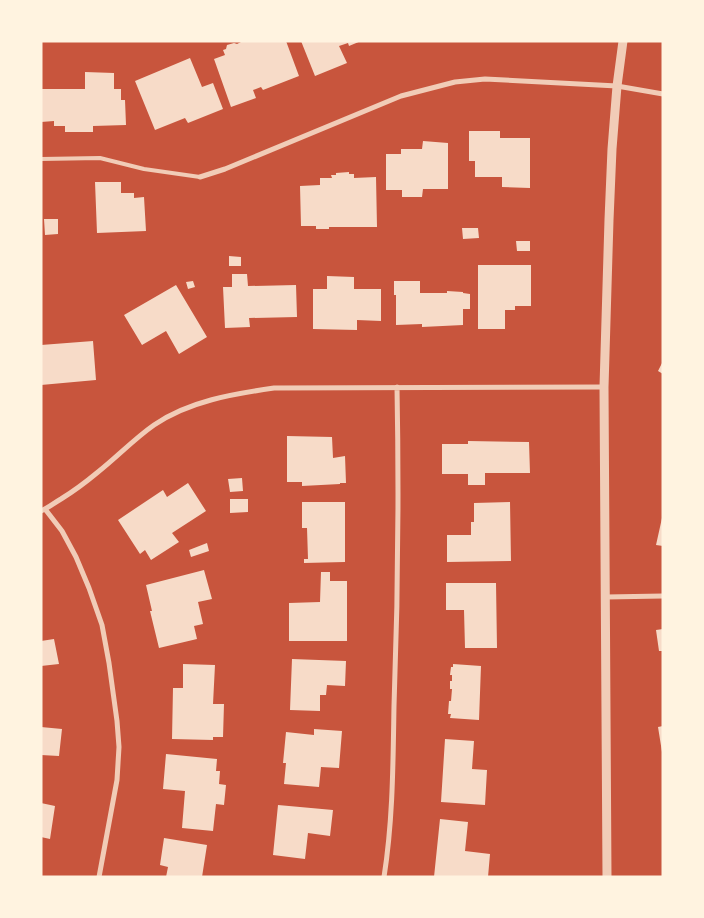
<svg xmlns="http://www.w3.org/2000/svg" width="704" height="918" font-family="Spectral,serif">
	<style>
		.building { fill: #f7dbc8 }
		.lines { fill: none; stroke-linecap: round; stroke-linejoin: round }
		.service { stroke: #f1ccb7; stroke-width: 4 }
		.minor { stroke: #f1ccb7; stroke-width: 5 }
		.tertiary { stroke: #f1ccb7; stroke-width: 9 }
	</style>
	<rect width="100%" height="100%" fill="#c8553d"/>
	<path class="building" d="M243,41H286L299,76L263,90L261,87L253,90L256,98L231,107L214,59L225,55L223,50L226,49L227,45L234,43L237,44Z
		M301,41H361L349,46L348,43L339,46L347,63L315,76Z
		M190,58L202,87L213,83L223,109L188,123L185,118L155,130L135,81Z
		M85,72L114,73V89H121V100H125L126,125L93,126V132H65V126H54V121L41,122V89H85Z
		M469,131H500V138H530V188L502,187V177H475V161H469Z
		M423,141L448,143V189H423L422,197H402V190H386V154H401V149H422Z
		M349,172V174H354V178L376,177L377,227H329V229H316V226H301L300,186L320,185V178H332L331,175H336V173Z
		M95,182H121V193H134V198L144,197L146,231L97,233Z
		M44,219H58V234L45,235Z
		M462,228H478L479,238L463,239Z
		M516,241H530V251H517Z
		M229,256L241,257V266H229Z
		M478,265H531V306H515V310H505V329H478Z
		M232,274H247L248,286L296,285L297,317L249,318L250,327L225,328L223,287H232Z
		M327,276L354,277V289H381V321L357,320V330L313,329V289H327Z
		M193,281L195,287L188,289L186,282Z
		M394,281H420V293H447V291L463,292V293L470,294V309H463V325L422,327V324L396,325V295H394Z
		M176,285L207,337L179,354L166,331L142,345L124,315Z
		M93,341L96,380L41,385V345Z
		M663,361V374L658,371Z
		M287,436L332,437L333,458L345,456L346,483H340V484L302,486V482H287Z
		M468,441L529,442L530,473H485V485H468V474H442V444H468Z
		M242,478L243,491L230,492L228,479Z
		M188,483L206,511L172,533L179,542L151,560L145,550L140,554L118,520L163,490L167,497Z
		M230,499H248V512L230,513Z
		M302,502H345V562L304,563V559H308L307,528H302Z
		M510,502L511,561L447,562V535H471V522H474V503Z
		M662,518H663V546L656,545Z
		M207,543L209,551L191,557L189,550Z
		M204,570L212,599L198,602L203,624L194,626L197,639L159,648L150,611H152L146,585Z
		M321,572H330V581H347V641H289V603L320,602Z
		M446,583H496L497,648H465L464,610H446Z
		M663,629V651H659L656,630Z
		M54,639L59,664L41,666V641Z
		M292,659L346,661L345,686L327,685L326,695H320V711L290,710Z
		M183,664L215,665L213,704H224L223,737H213V740L172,739L173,688H183Z
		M453,664L481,666L479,720L450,718L451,714H448L449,701H451L452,689H450V681H452V675H450L451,667H453Z
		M663,726V752H662L658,727Z
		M41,727L62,729L59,756L41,755Z
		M314,729L342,731L339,768L321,767L319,787L284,784L286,763H283L286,732L314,735Z
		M445,739L474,741L472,769L487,770L485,805L441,802Z
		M166,754L217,759L216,771H220L219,784L226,785L224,805L216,804L213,831L182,828L185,791L163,789Z
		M41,803L55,806L50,839L41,837Z
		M278,805L333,810L330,836L308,833L305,859L273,855Z
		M440,819L468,822L465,851L490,854L488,877H434Z
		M164,838L207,845L202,877H166L168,867L160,865Z"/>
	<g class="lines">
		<path class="service" d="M41,159L100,158L144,169L200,177"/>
		<path class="minor" d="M200,177L225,169L401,96L455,82L485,79L617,86L663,94
			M45,509L62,531L76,557L89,588L102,625L109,663L117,721L119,747L117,780L99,877
			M41,511C48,508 54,503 61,499C74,491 86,482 98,472C117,457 134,439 154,425C189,401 233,394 274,388L604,387
			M606,597L663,596
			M384,877C393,820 393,763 394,706C398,600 399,494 397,387"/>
		<path class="tertiary" d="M607,877L604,387L609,220L612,149L617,86L623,41"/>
	</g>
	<rect width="704" height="918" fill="none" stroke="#fff3e0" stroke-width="85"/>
</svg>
